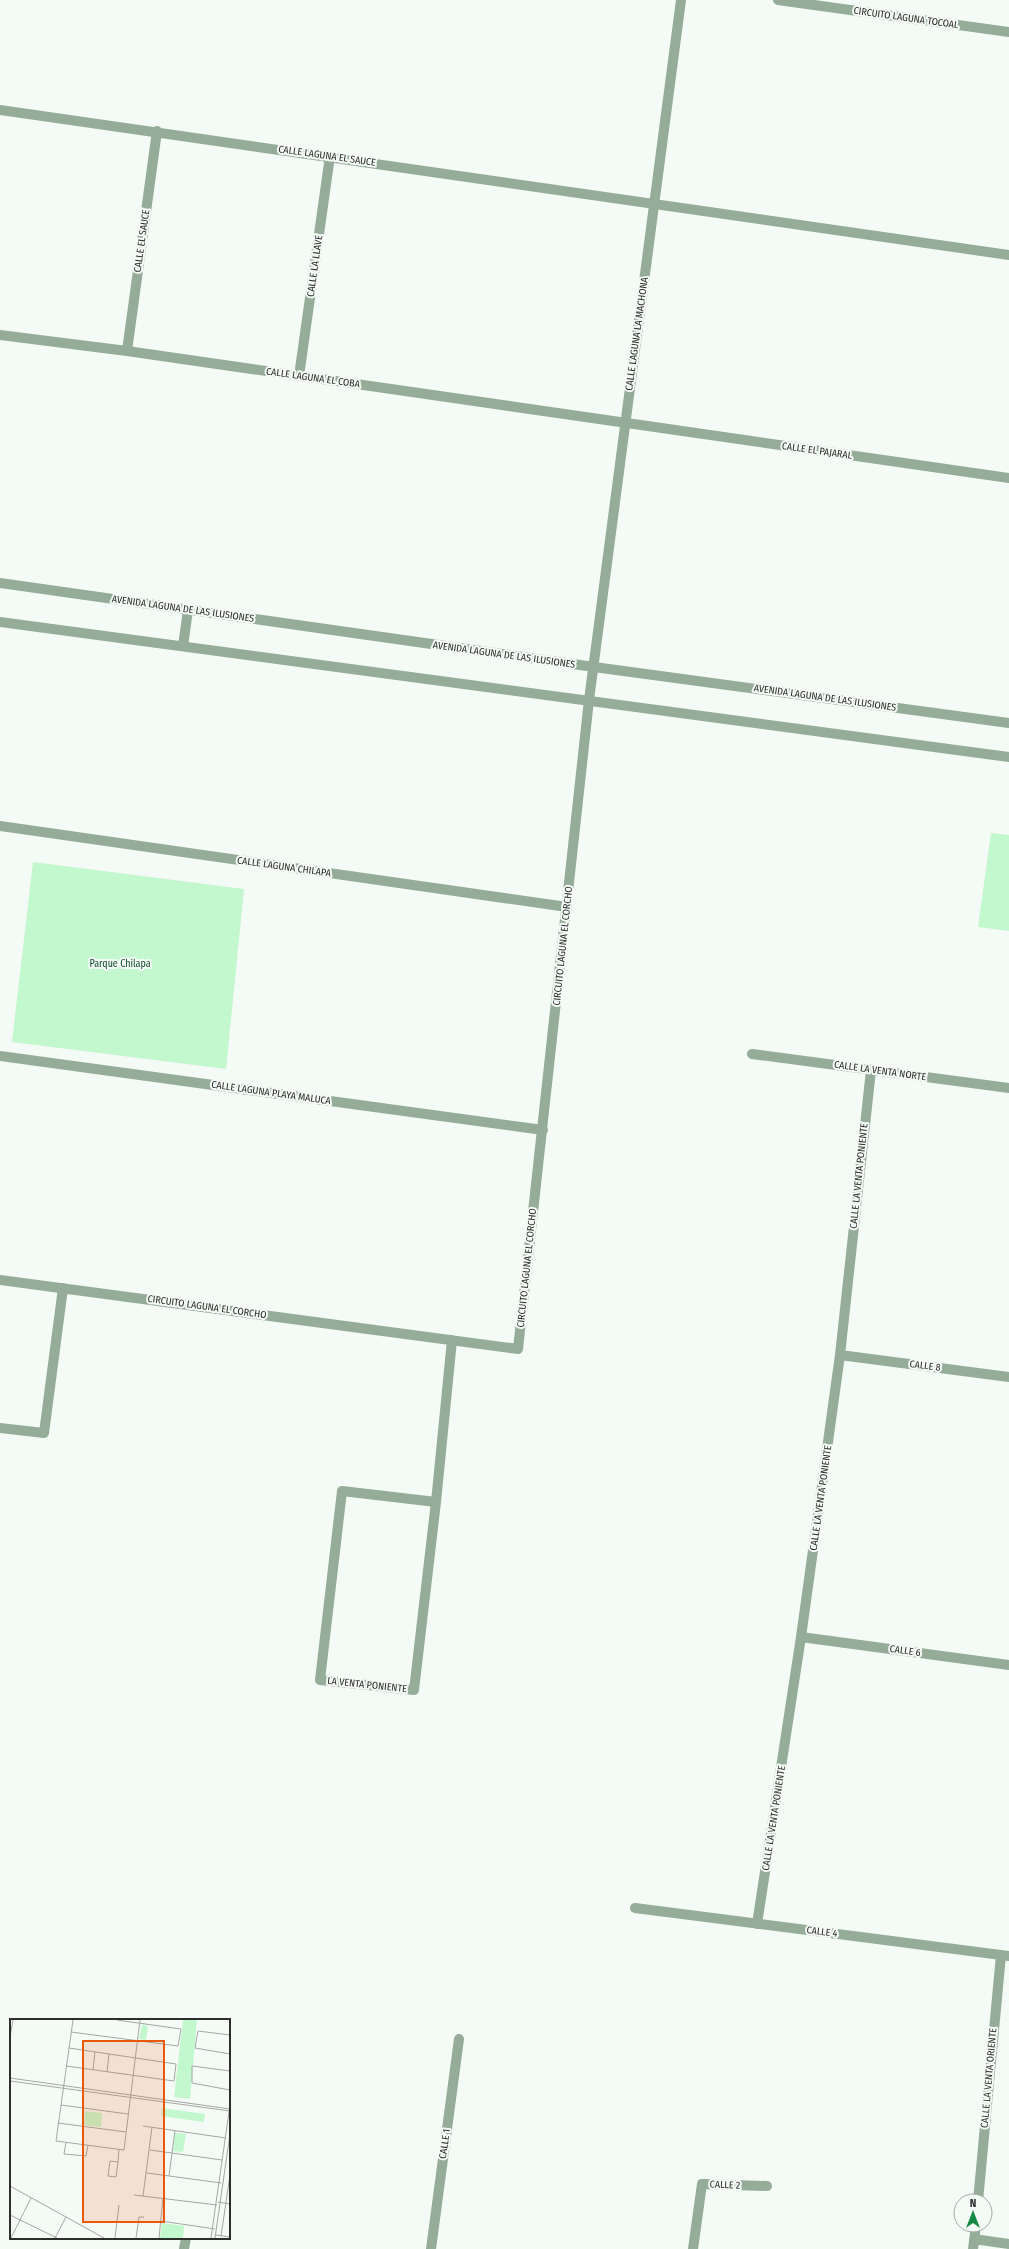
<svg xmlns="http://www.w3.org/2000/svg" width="1009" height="2249" font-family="'Fira Sans Condensed',sans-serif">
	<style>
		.green { fill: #c3f7cd }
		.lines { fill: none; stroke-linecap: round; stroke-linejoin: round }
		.minor { stroke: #95ac99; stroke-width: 10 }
		.labels { text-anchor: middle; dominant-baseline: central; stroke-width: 4; stroke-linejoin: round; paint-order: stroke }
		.street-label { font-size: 10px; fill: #2c2e2c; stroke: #f4faf5 }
		.park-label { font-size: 10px; fill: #104d25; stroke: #f4faf5 }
		.inset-road { fill: none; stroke: #a4a8a5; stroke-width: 1 }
		.view { fill: #e8590c; fill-opacity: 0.15; stroke: #e8590c; stroke-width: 2 }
		.inset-edge { fill: none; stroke: #2c2e2c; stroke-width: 2 }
	</style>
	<rect width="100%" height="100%" fill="#f4faf5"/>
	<path class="green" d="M991,833L1009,835V931L978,927Z
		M33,862L244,889L226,1069L12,1042Z"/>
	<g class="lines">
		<path class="minor" d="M778,0L1009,32
			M0,110L1009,255
			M0,335L127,351L1009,478
			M127,351L157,131
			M299,376L330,156
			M0,583L594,667L1009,723
			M0,622L1009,757
			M183,646L188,610
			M0,826L567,907
			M752,1054L1009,1088
			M0,1056L543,1130
			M0,1280L518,1349L589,700L681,0
			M840,1355L1009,1377
			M0,1428L44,1433L63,1288
			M436,1502L414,1690L320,1680L342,1491L436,1502L452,1340
			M801,1637L1009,1665
			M635,1908L1009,1956
			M757,1924L801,1637L840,1355L871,1070
			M978,2201L1001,1955
			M974,2239L1009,2244
			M184,2249L186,2238
			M431,2249L459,2039
			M693,2249L702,2184L767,2186
			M973,2249L976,2225"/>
	</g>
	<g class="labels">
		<g class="street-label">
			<text transform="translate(906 18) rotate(8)">CIRCUITO LAGUNA TOCOAL</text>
			<text transform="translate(327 156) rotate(8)">CALLE LAGUNA EL SAUCE</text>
			<text transform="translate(142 241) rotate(-82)">CALLE EL SAUCE</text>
			<text transform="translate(315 266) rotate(-82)">CALLE LA LLAVE</text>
			<text transform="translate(637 334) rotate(-82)">CALLE LAGUNA LA MACHONA</text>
			<text transform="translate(313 378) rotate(8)">CALLE LAGUNA EL COBA</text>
			<text transform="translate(817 451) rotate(8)">CALLE EL PAJARAL</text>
			<text transform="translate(183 609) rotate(8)">AVENIDA LAGUNA DE LAS ILUSIONES</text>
			<text transform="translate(504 655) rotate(8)">AVENIDA LAGUNA DE LAS ILUSIONES</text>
			<text transform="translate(825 698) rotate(8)">AVENIDA LAGUNA DE LAS ILUSIONES</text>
			<text transform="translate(284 867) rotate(8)">CALLE LAGUNA CHILAPA</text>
			<text transform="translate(563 946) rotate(-84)">CIRCUITO LAGUNA EL CORCHO</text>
			<text transform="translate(880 1071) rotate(8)">CALLE LA VENTA NORTE</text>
			<text transform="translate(271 1093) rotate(8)">CALLE LAGUNA PLAYA MALUCA</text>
			<text transform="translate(859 1176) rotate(-84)">CALLE LA VENTA PONIENTE</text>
			<text transform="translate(527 1268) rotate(-84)">CIRCUITO LAGUNA EL CORCHO</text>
			<text transform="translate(207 1307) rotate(8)">CIRCUITO LAGUNA EL CORCHO</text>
			<text transform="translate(925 1366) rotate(7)">CALLE 8</text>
			<text transform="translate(821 1498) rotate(-82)">CALLE LA VENTA PONIENTE</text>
			<text transform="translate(905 1651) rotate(8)">CALLE 6</text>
			<text transform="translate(367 1685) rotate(6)">LA VENTA PONIENTE</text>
			<text transform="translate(774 1818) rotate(-81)">CALLE LA VENTA PONIENTE</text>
			<text transform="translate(822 1932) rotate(7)">CALLE 4</text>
			<text transform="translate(989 2078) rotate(-85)">CALLE LA VENTA ORIENTE</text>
			<text transform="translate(445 2144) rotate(-82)">CALLE 1</text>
			<text transform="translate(725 2185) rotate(2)">CALLE 2</text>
		</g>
		<g class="park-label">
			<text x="120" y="964">Parque Chilapa</text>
		</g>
	</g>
	<g transform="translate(10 2019)">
		<rect width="220" height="220" fill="#f4faf5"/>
		<path d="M173,1H187L180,80L164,78ZM132,6L138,7L136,21L129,20ZM152,89L195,95L194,103L151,97ZM75,92L92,94L91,108L74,106ZM165,114L176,115L173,133L163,132ZM152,204L174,207L173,219H150Z" fill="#c3f7cd"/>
		<path class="inset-road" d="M63,1L46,122L114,131L130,1M61,13L168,27L171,10L107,1M220,16L188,12L185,29L220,35M0,18L3,1M56,47L164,62L166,45L59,29M83,51L85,33M220,52L182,47V64L220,71M97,53L99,35M0,59L220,90M0,62L220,92M51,86L118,95M48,104L116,113M133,107L216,119M56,123L54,135L76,137L78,126M140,131L212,141M108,143L106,158L98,157L100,142L108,143L109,130M137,154L211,164M159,157L165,111M0,167L94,219M124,176L207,186M133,177L142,108M208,183L220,185M0,196L47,219M151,202L205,210M206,216L220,218M211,217L220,156M1,219L21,179M45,219L56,198M105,219L109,186M126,219L129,198H134M149,219L153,179M201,219L220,86M205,219L220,115"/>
		<path class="view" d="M73,22H154V203H73Z"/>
		<rect width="220" height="220" class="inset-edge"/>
	</g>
	<g transform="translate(973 2213)"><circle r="19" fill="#f4faf5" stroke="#a4a8a5"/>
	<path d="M0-3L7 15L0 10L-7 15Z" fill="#168a44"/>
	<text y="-6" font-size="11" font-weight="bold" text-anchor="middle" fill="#2c2e2c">N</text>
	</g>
</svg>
